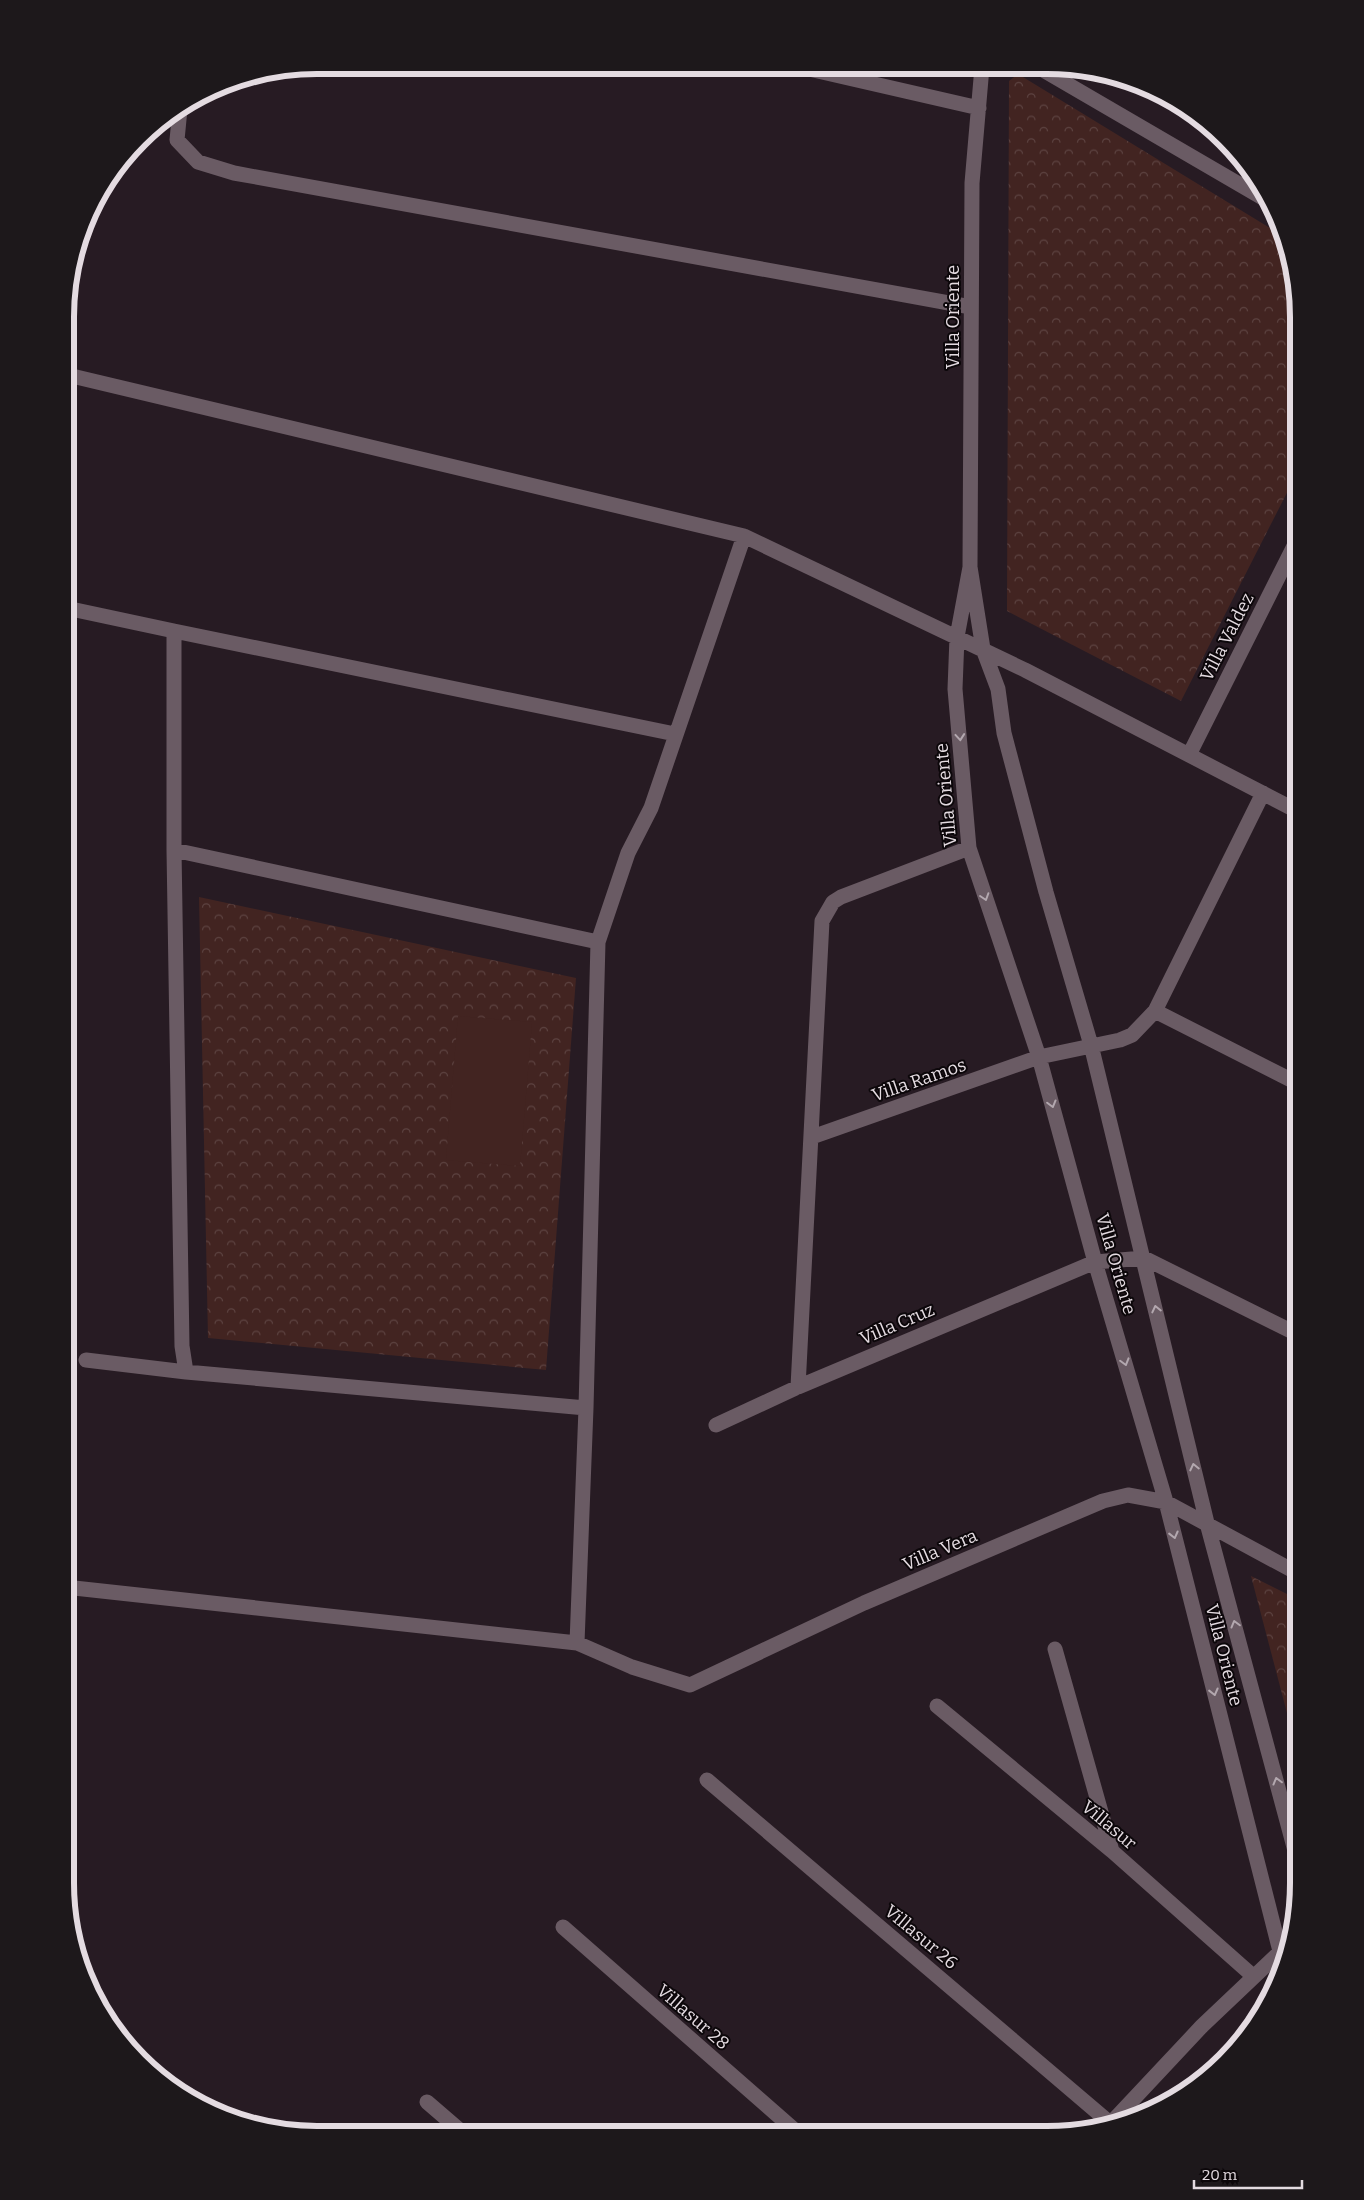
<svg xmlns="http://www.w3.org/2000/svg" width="1364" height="2200" font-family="Bitter,serif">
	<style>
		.built { fill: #35232f }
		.forest { fill: url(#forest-crowns) }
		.pitch { fill: #422421 }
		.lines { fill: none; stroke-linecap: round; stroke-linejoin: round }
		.minor { stroke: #6a5b64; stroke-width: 15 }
		.oneway { stroke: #b3a8af }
		.labels { text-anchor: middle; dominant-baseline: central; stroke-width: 4; stroke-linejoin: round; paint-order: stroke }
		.street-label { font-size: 18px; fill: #e4dbe1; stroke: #0c070a }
		.rim { fill: none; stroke: #e4dbe1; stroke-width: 6 }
	</style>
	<defs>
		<pattern id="forest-crowns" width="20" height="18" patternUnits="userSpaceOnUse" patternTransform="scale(1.25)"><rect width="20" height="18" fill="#422421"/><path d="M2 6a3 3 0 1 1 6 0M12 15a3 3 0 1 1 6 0" fill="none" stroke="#5d4341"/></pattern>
	</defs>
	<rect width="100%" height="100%" fill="#271b23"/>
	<path class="built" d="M1257,2017L1247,2036L1200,2083L1192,2088Z"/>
	<path class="forest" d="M1018,74L1283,236L1299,317V469L1181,701L1007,611L1009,81Z
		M199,897L576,978L546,1370L208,1338Z
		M1251,1576L1299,1600L1298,1755Z"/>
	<path class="pitch" d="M458,1016L532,1022L520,1166L446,1160Z"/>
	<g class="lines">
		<path class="minor" d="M796,66L979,108
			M1038,67L1268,201
			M180,109L177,140L198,162L234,173L971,307
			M72,376L744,536
			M970,567L972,183L982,67
			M71,609L174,631
			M675,734L174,631V850L182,1346L186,1372L586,1408L598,942L628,853L651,808L744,536L1025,670L1299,812
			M1189,755L1299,536
			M174,850L598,942
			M1155,1011L1299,1084
			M812,1137L1039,1057L1120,1040L1132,1035L1155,1011L1263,793
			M86,1360L186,1372
			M798,1387L822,921L833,902L841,897L969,848
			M716,1425L798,1387L1095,1262L1144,1258L1299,1335
			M65,1587L577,1643L632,1667L690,1685L864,1603L1103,1501L1128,1495L1166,1502L1299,1574
			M577,1643L586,1408
			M1055,1649L1112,1851
			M937,1706L1112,1851L1253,1976
			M707,1780L1110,2123
			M563,1927L799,2134
			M1284,1967L1166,1502L1095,1262L1039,1057L969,848L955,689L957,637L970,567L983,649L998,689L1004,733L1046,892L1091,1045L1208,1527L1298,1862
			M427,2102L463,2133
			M1112,2122L1202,2026L1280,1952"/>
	</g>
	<defs><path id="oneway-chevron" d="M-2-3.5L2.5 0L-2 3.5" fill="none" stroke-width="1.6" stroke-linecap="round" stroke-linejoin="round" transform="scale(1.25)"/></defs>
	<g class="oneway">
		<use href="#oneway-chevron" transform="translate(960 737) rotate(85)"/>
		<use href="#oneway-chevron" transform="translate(985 897) rotate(72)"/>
		<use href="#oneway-chevron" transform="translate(1052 1104) rotate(75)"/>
		<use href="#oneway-chevron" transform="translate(1156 1309) rotate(-103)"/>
		<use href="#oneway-chevron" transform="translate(1125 1362) rotate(74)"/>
		<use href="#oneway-chevron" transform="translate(1194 1467) rotate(-103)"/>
		<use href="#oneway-chevron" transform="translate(1174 1535) rotate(76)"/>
		<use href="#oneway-chevron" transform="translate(1235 1624) rotate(-105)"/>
		<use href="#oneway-chevron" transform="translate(1214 1692) rotate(76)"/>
		<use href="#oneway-chevron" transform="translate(1277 1781) rotate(-105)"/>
	</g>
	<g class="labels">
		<g class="street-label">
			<text transform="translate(953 317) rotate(-90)">Villa Oriente</text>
			<text transform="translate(1227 637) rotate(-63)">Villa Valdez</text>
			<text transform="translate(946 795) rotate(-95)">Villa Oriente</text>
			<text transform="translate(919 1080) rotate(-19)">Villa Ramos</text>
			<text transform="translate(1116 1264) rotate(74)">Villa Oriente</text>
			<text transform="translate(897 1324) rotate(-23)">Villa Cruz</text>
			<text transform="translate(940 1550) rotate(-23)">Villa Vera</text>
			<text transform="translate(1224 1655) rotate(76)">Villa Oriente</text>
			<text transform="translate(1109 1825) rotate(40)">Villasur</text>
			<text transform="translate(921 1937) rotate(40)">Villasur 26</text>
			<text transform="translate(693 2017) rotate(41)">Villasur 28</text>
		</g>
	</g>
	<path d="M0 0H1364V2200H0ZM317 74H1047A243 243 0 0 1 1290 317V1883A243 243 0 0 1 1047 2126H317A243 243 0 0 1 74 1883V317A243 243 0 0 1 317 74Z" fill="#1d181b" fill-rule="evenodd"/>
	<path class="rim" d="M317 74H1047A243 243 0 0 1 1290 317V1883A243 243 0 0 1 1047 2126H317A243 243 0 0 1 74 1883V317A243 243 0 0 1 317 74Z"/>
	<path d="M1194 2180v8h108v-8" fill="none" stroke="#e4dbe1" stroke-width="2.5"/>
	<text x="1202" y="2180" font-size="15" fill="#e4dbe1" stroke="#0c070a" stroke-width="4" paint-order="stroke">20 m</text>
</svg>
